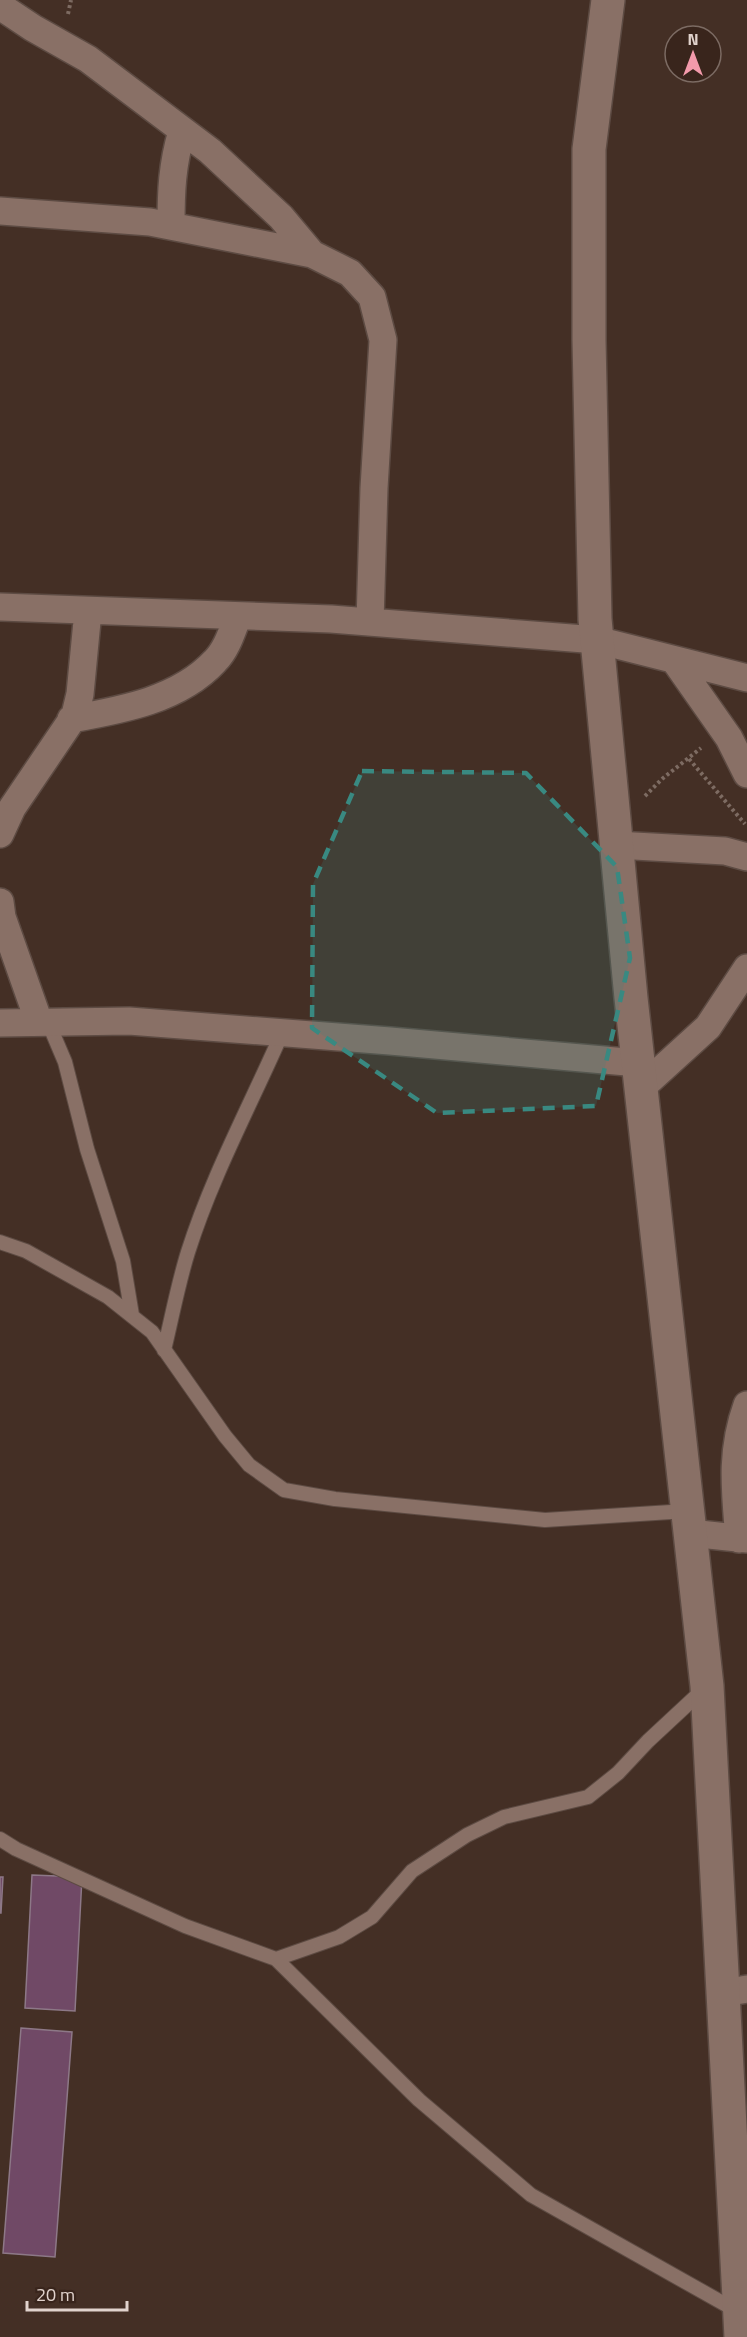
<svg xmlns="http://www.w3.org/2000/svg" width="747" height="2337" font-family="'Titillium Web',sans-serif">
	<style>
		.building { fill: #704966; stroke: #8d7887; stroke-width: 1.5 }
		.lines { fill: none; stroke-linecap: round; stroke-linejoin: round }
		.service-casing { stroke: #5d4b43; stroke-width: 16 }
		.minor-casing { stroke: #5d4b43; stroke-width: 30 }
		.tertiary-casing { stroke: #5d4b43; stroke-width: 36 }
		.path { stroke: #7d6b62; stroke-width: 4; stroke-dasharray: 3 3; stroke-linecap: butt }
		.service { stroke: #897066; stroke-width: 14 }
		.minor { stroke: #897066; stroke-width: 27 }
		.tertiary { stroke: #897066; stroke-width: 33 }
		.marked { fill: #398981; fill-opacity: 0.2; stroke: #398981; stroke-width: 4.5; stroke-dasharray: 12 8; stroke-linejoin: round }
	</style>
	<rect width="100%" height="100%" fill="#442f25"/>
	<path class="building" d="M32,1875L82,1877L75,2011L25,2008Z
		M0,1877H3L1,1913H0Z
		M21,2028L72,2032L55,2257L3,2253Z"/>
	<g class="lines">
		<g class="service-casing">
			<path id="service" d="M48,1022L65,1062L87,1149L123,1261L132,1315
				M0,1242L26,1251L108,1297L152,1332L225,1436L249,1465L284,1490L335,1499L545,1520L687,1511
				M164,1350C172,1317 178,1284 188,1252C212,1176 250,1106 282,1033
				M0,1839L16,1849L185,1926L276,1959L419,2100L531,2195L737,2311
				M276,1959L339,1937L372,1917L412,1871L467,1835L504,1817L588,1797L618,1773L648,1741L705,1688"/>
		</g>
		<g class="minor-casing">
			<path id="minor" d="M0,6L33,28L88,59L210,151L281,217L312,254
				M0,211L150,222L312,254L350,273L372,297L383,340L374,488L370,622
				M171,226C171,191 172,165 182,131
				M0,607L331,619L597,640L747,678
				M675,661L729,738L747,774
				M71,719C121,710 179,700 215,661C227,649 232,631 238,616
				M0,834L12,808L75,715L80,694L88,611
				M616,845L725,851L747,857
				M0,902L2,917L39,1022
				M0,1023L129,1021L390,1041L638,1063
				M641,1088L708,1027L747,968
				M690,1533L747,1539
				M739,1539C735,1490 730,1452 747,1405
				M723,1993L747,1989"/>
		</g>
		<g class="tertiary-casing">
			<path id="tertiary" d="M608,0L589,149V340L595,619L631,998L707,1686L741,2337"/>
		</g>
		<path class="path" d="M68,14L71,0
			M689,759L745,824
			M645,796L662,779L701,748"/>
		<use href="#service" class="service"/>
		<use href="#minor" class="minor"/>
		<use href="#tertiary" class="tertiary"/>
	</g>
	<path class="marked" d="M362,771L526,773L617,867L630,958L596,1106L437,1113L312,1028L313,884Z"/>
	<g transform="translate(693 54)"><circle r="28" fill="#39251c" stroke="#7c6b63" stroke-width="1.5"/>
	<path d="M0-4.5L10 22L0 15L-10 22Z" fill="#f39aab"/>
	<text y="-9" font-size="16" font-weight="bold" text-anchor="middle" fill="#e1d3cd">N</text>
	</g>
	<path d="M27 2301v9h100v-9" fill="none" stroke="#e1d3cd" stroke-width="3"/>
	<text x="36" y="2301" font-size="18" fill="#e1d3cd" stroke="#39251c" stroke-width="4.5" paint-order="stroke">20 m</text>
</svg>
